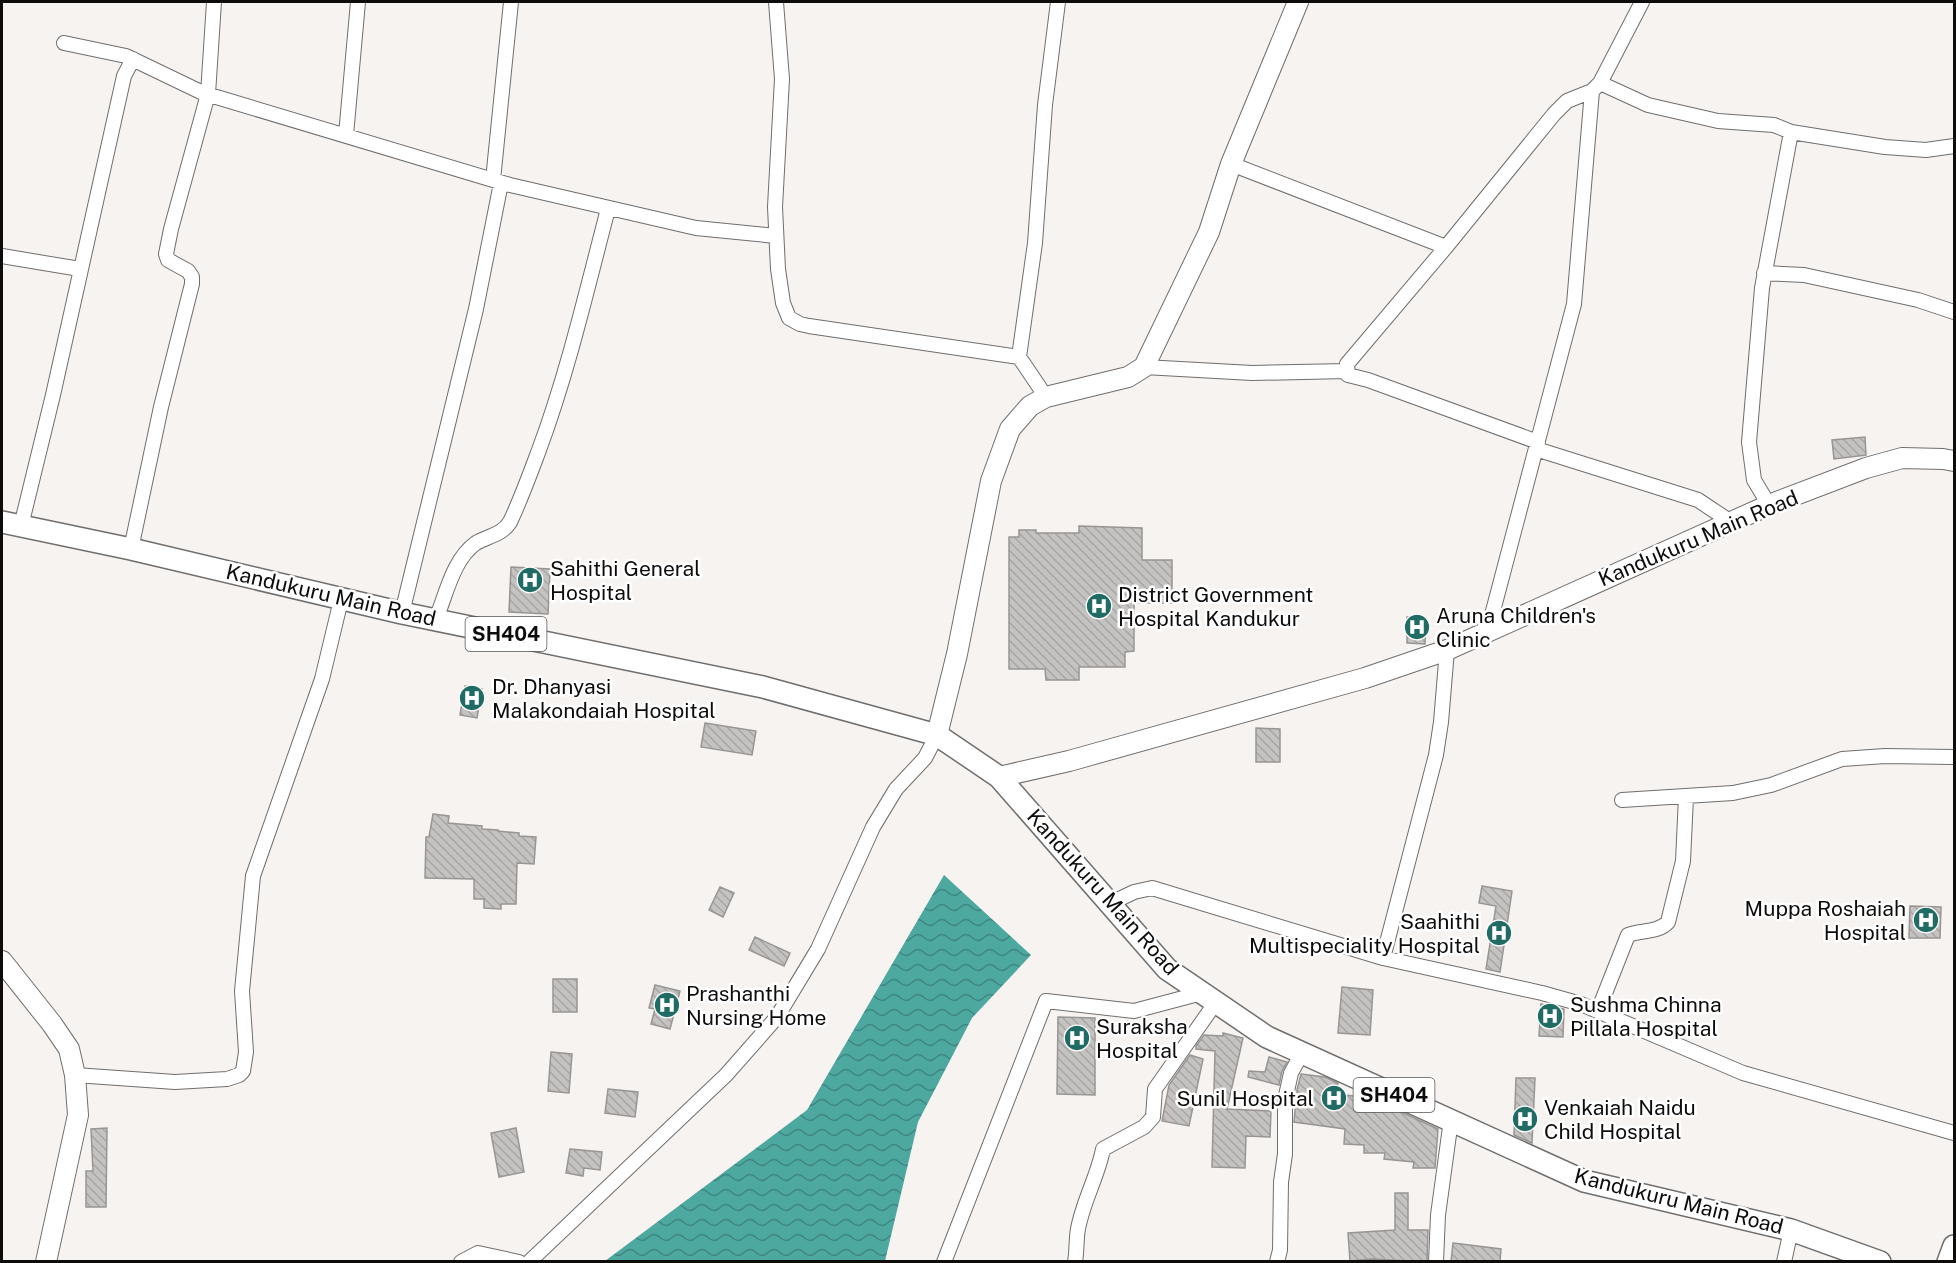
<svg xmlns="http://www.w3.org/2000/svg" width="1956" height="1263" font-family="'Public Sans',sans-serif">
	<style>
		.water { fill: url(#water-waves) }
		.building { fill: url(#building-back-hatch); stroke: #989593; stroke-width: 1.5 }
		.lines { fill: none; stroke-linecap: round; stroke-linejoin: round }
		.street-casing { stroke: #706e6c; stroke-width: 16 }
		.secondary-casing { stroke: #706e6c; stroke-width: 22 }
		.primary-casing { stroke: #706e6c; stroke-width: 24 }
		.street { stroke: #fff; stroke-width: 14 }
		.secondary { stroke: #fff; stroke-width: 20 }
		.primary { stroke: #fff; stroke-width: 21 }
		.labels { text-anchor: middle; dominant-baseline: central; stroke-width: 5; stroke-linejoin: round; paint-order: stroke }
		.shield { fill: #fff; stroke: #565554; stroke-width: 1.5 }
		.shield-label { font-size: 20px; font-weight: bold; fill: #0d0c0b }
		.street-label { font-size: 21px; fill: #0d0c0b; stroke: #fff }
		.poi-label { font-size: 21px; fill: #0d0c0b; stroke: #fff; text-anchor: start }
	</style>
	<defs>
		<pattern id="water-waves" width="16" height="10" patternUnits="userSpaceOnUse" patternTransform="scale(1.5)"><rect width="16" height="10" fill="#4da8a0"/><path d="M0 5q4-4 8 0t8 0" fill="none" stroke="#3e8781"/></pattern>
		<pattern id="building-back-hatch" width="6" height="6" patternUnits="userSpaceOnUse" patternTransform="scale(1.5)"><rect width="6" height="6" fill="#c5c3c1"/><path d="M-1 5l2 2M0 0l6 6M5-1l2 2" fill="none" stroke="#a8a6a4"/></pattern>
	</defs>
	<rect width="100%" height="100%" fill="#f6f3f1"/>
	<path class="water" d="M944,875L1031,955L972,1018L918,1122L885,1261H605L807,1110Z"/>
	<path class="building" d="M1865,437L1866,455L1834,459L1832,440Z
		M1079,526L1142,528V560H1172V603H1134V651L1125,652V667H1079V680H1046L1045,669H1009V537H1019V530H1036V533H1079Z
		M511,567L550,569L548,614L509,612Z
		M1407,617L1426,618L1425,644L1407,643Z
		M465,686L482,689L477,718L460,715Z
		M705,723L756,731L752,755L701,747Z
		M1256,728L1280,729V762H1256Z
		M433,814L449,816L448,823L482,826V829L498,830V831L519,833V836L536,837L534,864L517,863L516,904H501V909L484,908V899H474V879L425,878L426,837H429Z
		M1482,886L1512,891L1500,972L1486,969L1496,906L1479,903Z
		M720,887L734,893L723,917L709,910Z
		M1910,906L1941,907L1940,938H1909Z
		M755,937L790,953L784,966L749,950Z
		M553,979H577V1012H553Z
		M655,985L680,991L670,1029L651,1024L655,1009L649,1008Z
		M1342,987L1373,990L1370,1035L1338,1033Z
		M1541,1004L1564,1009L1563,1037L1539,1036Z
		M1058,1017L1095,1018V1095L1057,1094Z
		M1223,1033L1243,1038L1227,1109L1271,1111L1270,1137L1246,1136L1245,1168L1212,1167L1215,1051L1196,1049V1046L1204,1035L1223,1036Z
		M551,1052L572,1054L569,1093L548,1091Z
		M1190,1055L1203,1059L1189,1126L1162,1121L1169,1085Z
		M1269,1057L1287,1062L1282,1071L1279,1085L1248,1077L1249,1071L1265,1072Z
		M1301,1074L1325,1077L1338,1083L1337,1090L1344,1091V1095L1364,1097L1363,1102L1382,1103L1384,1104V1111H1399L1438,1129L1435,1168H1413L1414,1162L1384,1159L1385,1153H1364V1145L1344,1144L1345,1129L1294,1122L1297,1090Z
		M1516,1078H1535L1532,1143L1514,1135Z
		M608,1089L638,1092L635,1117L605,1113Z
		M107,1128L106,1207H86V1171H93L91,1129Z
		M516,1128L524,1172L499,1177L491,1133Z
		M570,1149L602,1152L600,1170L584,1168L583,1176L566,1173Z
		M1395,1193H1408V1230H1428L1427,1262L1372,1259L1350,1261L1348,1233L1395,1230Z
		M1453,1243L1501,1249L1500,1262H1451Z"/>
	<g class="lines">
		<g class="street-casing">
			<path id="street" d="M776,2L782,79L775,207L778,269L783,303L789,318L800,324L809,326L1019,357
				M64,43L126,56L203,93L510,185L696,228L776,236
				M1600,83L1648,105L1718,121L1774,125L1791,132L1762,288L1749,442L1754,480L1769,505
				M1791,132L1885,147L1926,150L1954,146
				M346,135L358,2
				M1231,164L1446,247
				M493,180L511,2
				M2,256L80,269
				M1764,273L1804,275L1918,300L1954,312
				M1144,367L1252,373L1348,371
				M1046,397L1019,357L1035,243L1045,105L1058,2
				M1538,442L1368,380L1348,375L1347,364L1446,247L1554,114L1567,101L1592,91L1600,83L1642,2
				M1536,449L1698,500L1731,522
				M21,526L53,395L124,76L133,59
				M131,549L161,407L192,284V277L188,271L168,260L166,254L171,229L208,94L214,2
				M402,613L476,309L501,183
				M436,619C446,595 453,559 476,543C488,536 502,535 510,522C521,499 530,474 539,450C568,372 587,289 608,209
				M1488,630L1574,304L1592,91
				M1622,800L1733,793L1771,785L1842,759L1885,756L1954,757
				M1109,904L1134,892L1152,888L1383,958L1542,993L1581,1004L1743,1073L1954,1133
				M1383,958L1436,755L1441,722L1447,650
				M1598,1011L1628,935C1641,930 1658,933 1668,922L1683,861L1686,797
				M75,1075L175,1082L227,1079L239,1075L243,1071L246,1052L242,991L253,876L322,679L341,600
				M461,1262L478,1253L519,1262
				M529,1262L726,1075L777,1017L818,949L873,827L896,789L925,758L937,735
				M944,1262L1046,1001L1134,1011L1202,993
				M1075,1262C1077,1251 1076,1240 1078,1229C1083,1201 1098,1176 1103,1149L1144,1127L1153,1117L1155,1089L1216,1002
				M1277,1262L1280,1250L1281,1182L1285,1154V1100L1291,1073L1302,1053
				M1436,1262L1438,1215L1451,1120
				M1784,1262L1791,1230"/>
		</g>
		<g class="secondary-casing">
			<path id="secondary" d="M937,735L957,654L991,481L1010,429L1030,406L1046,397L1128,377L1144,367L1209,232L1231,164L1298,2
				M999,777L1069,761L1365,678L1447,650L1769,505L1866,468L1902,458L1943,459L1954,461
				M2,961L52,1024L69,1049L75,1075L78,1115L46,1262"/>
		</g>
		<g class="primary-casing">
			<path id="primary" d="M2,522L131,549L402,613L763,687L937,735L999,777L1167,969L1267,1037L1584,1181L1791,1230L1880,1262
				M1948,1262L1954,1246"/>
		</g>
		<use href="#street" class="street"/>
		<use href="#secondary" class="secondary"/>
		<use href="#primary" class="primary"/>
	</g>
	<defs>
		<g id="hospital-disc" transform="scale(1.35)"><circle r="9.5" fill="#216b65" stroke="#fff"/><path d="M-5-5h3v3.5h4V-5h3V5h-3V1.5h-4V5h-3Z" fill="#fff"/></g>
	</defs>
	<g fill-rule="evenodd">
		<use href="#hospital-disc" x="530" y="580"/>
		<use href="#hospital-disc" x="1099" y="606"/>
		<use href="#hospital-disc" x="1417" y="627"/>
		<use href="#hospital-disc" x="472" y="698"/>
		<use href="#hospital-disc" x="1926" y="920"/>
		<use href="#hospital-disc" x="1499" y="933"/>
		<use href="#hospital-disc" x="667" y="1005"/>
		<use href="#hospital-disc" x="1550" y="1016"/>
		<use href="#hospital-disc" x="1077" y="1038"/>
		<use href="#hospital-disc" x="1334" y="1098"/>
		<use href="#hospital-disc" x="1525" y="1119"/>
	</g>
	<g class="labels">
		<g class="shield">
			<rect x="465.5" y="617" width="81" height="34" rx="4.5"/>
			<rect x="1353.5" y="1078" width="81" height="34" rx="4.5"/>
		</g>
		<g class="shield-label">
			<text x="506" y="634">SH404</text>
			<text x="1394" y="1095">SH404</text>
		</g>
		<g class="street-label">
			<text transform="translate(1698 538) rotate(-23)">Kandukuru Main Road</text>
			<text transform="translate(331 595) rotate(13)">Kandukuru Main Road</text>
			<text transform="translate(1103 892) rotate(48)">Kandukuru Main Road</text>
			<text transform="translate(1679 1201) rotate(14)">Kandukuru Main Road</text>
		</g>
		<g class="poi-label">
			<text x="550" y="568">Sahithi General<tspan x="550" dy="24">Hospital</tspan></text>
			<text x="1118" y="594">District Government<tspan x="1118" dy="24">Hospital Kandukur</tspan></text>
			<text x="1436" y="615">Aruna Children's<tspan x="1436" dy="24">Clinic</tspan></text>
			<text x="492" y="686">Dr. Dhanyasi<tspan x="492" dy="24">Malakondaiah Hospital</tspan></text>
			<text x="1906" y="908" text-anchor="end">Muppa Roshaiah<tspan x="1906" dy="24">Hospital</tspan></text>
			<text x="1480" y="921" text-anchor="end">Saahithi<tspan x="1480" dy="24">Multispeciality Hospital</tspan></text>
			<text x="686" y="993">Prashanthi<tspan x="686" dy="24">Nursing Home</tspan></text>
			<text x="1570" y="1004">Sushma Chinna<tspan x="1570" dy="24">Pillala Hospital</tspan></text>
			<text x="1096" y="1026">Suraksha<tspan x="1096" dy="24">Hospital</tspan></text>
			<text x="1314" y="1098" text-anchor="end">Sunil Hospital</text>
			<text x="1544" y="1107">Venkaiah Naidu<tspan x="1544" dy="24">Child Hospital</tspan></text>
		</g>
	</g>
	<rect width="1956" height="1263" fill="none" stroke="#0d0c0b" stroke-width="6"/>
</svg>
